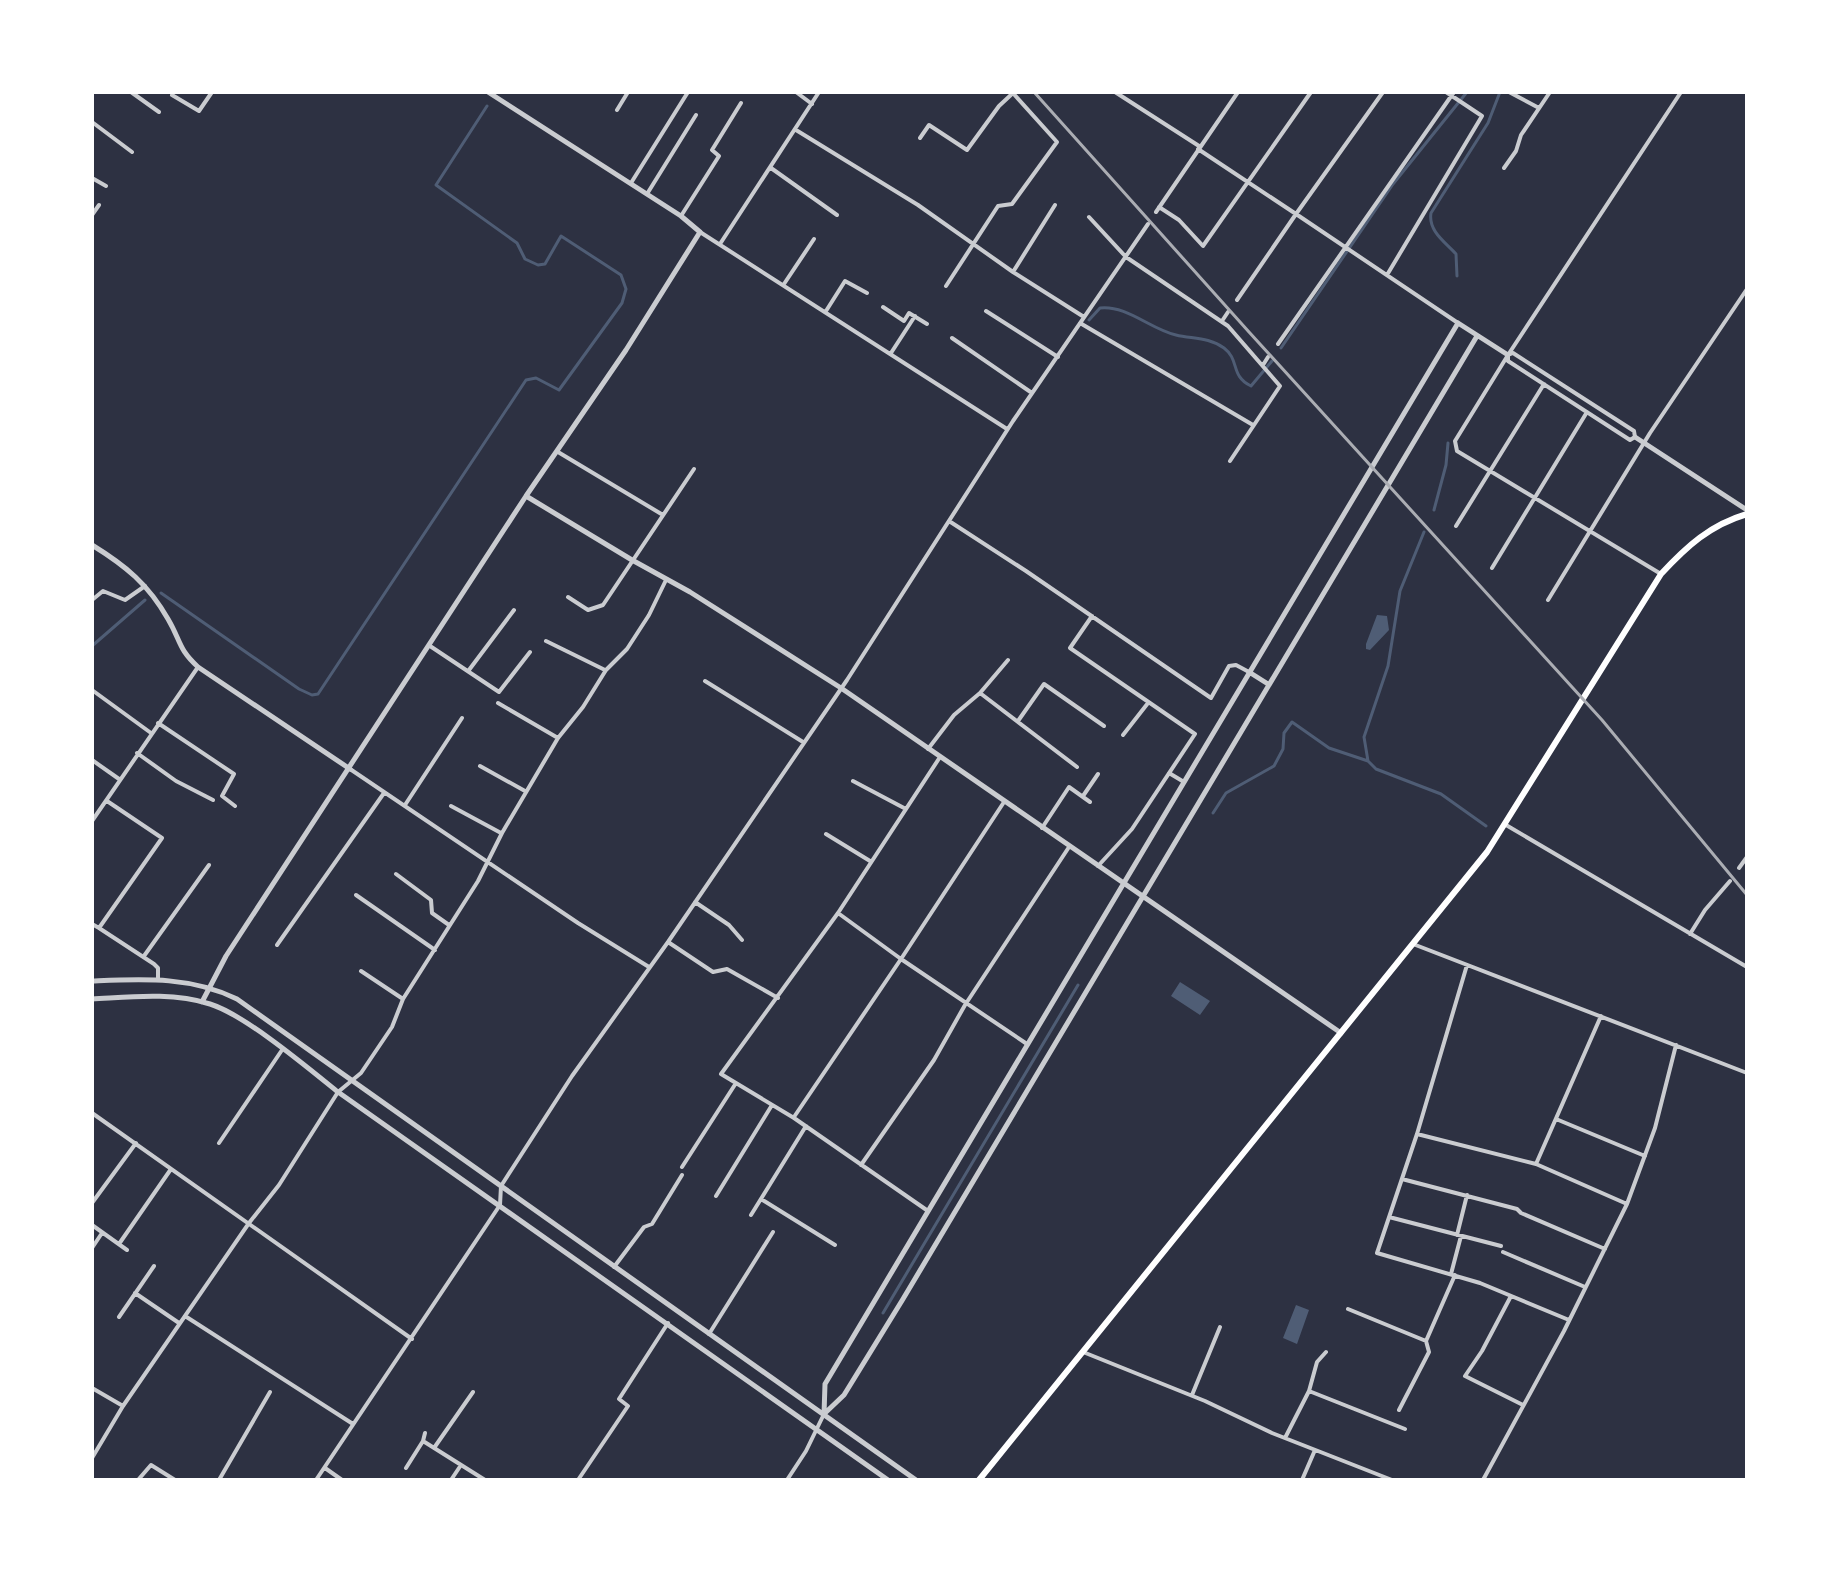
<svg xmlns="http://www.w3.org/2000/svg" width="1839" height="1572" font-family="Lato,sans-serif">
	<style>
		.water { fill: #4f5d75 }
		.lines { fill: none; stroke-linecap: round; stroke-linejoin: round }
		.stream { stroke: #4f5d75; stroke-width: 3 }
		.minor { stroke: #caccd0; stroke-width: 4 }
		.tertiary { stroke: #caccd0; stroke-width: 5 }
		.secondary { stroke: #fff; stroke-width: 6 }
		.rail { stroke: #abadb3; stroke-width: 3 }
	</style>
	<rect width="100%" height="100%" fill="#2d3142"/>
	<path class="water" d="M1377,615L1387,616L1389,630L1370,650L1366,649V644Z
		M1180,982L1210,1001L1200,1015L1171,996Z
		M1296,1305L1309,1310L1297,1344L1283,1338Z"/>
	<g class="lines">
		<path class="stream" d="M1457,276L1456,254C1445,242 1428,231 1431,213L1488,123L1500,92
			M1089,320L1100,308C1127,305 1150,329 1176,335C1192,339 1209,337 1224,348C1240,360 1230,376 1251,386L1272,361
			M1281,348L1393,184L1467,92
			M1434,510L1446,465L1448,443
			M161,593L299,689L312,695L318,694L526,380L536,378L559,390L622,303L626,289L621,275L561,236L545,264L538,265L525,259L517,243L436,185L487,106
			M92,646L145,600
			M1368,761L1364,737L1388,666L1400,591L1424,532
			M1213,813L1226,793L1274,766L1283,749L1284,733L1292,722L1329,748L1368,761L1376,769L1441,794L1486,826
			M883,1313L1078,985"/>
		<path class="minor" d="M131,92L159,112
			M174,92L172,95L199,111L212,92
			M796,92L812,104
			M1115,92L1199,146
			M1509,92L1539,108
			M617,110L628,92
			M92,122L132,152
			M796,130L918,205L1013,272L1084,317
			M920,138L929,125L967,150L999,106L1013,93
			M1198,149L1296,214L1383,92
			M771,168L837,215
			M1504,168L1516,151L1521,135L1550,92
			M92,178L106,186
			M631,183L688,92
			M647,194L696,115
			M1159,207L1179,220L1203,246L1311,92
			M1156,212L1238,92
			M92,215L99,205
			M681,216L719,156L712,150L741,103
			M1089,217L1126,257L1228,326L1280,386L1230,461
			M700,232L1007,429
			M720,244L819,92
			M1013,272L1055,205
			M1387,275L1482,116L1446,92
			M784,284L814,239
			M946,286L998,206L1012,204L1057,142L1012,92
			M1237,300L1296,214L1458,323
			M883,307L904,321L909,313L927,324
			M826,311L845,281L867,293
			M986,311L1058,357
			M1222,321L1228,312
			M1080,323L1253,425
			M952,338L1032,393
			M1278,344L1454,92
			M891,353L915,316
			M1513,353L1634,431L1635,437L1630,440L1508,361V355Z
			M1263,365L1268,357
			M558,452L663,515
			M949,521L1026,571L1211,698L1229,666L1236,665L1249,672
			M1456,526L1544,384
			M1492,568L1587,412
			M1661,574L1457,451L1455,441L1508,355L1681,92
			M568,597L588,610L603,605L694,469
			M92,600L103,591L125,600L145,586
			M1548,600L1650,433L1747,289
			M1092,616L1070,648L1195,734L1132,829L1098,866
			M546,641L605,670
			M430,646L499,692L530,652
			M469,670L514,610
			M705,681L803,742
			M92,690L151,733
			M980,693L1077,767
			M498,703L558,738
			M1018,721L1044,684L1104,726
			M158,723L234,774L222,796L235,806
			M1123,735L1148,703
			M928,749L954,715L980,693L1008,660
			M137,753L176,781L213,800
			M92,760L119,779
			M480,766L525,791
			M350,769L578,923L649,967
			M1169,773L1184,782
			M853,781L904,808
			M1083,796L1098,774
			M1004,802L901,959L1027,1044
			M405,805L462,718
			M451,806L501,833
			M92,821L198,667
			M1506,825L1747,967
			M1042,828L1069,787L1090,802
			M826,834L870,861
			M1739,868L1747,857
			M396,874L431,900L432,913L449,925
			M356,895L435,950
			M695,902L729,925L742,940
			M92,924L99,928L162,838L107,801
			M99,928L154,964L158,968V979
			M1690,934L1705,910L1730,881
			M668,942L713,972L727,969L778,998
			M1413,944L1747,1073
			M277,945L384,793
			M144,956L209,865
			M1467,965L1417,1134L1377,1253L1480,1283L1569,1320
			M361,971L403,999
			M92,1113L412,1339
			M794,1117L901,959L838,913
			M1556,1119L1645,1156
			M1417,1134L1536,1164L1627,1204
			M219,1143L282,1050
			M1536,1164L1601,1016
			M861,1165L934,1060L965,1005L1069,847
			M682,1167L736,1083
			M1402,1179L1517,1209L1521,1213L1605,1249
			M716,1196L772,1105
			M761,1199L835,1245
			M92,1203L136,1143
			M928,1211L794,1118L721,1074L838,913L940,757
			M751,1215L806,1126
			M1389,1217L1501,1246
			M92,1225L127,1250
			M1457,1235L1467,1195
			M119,1244L171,1169
			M92,1248L102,1233
			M1503,1252L1585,1287
			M614,1267L644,1227L652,1224L682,1175
			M1451,1274L1461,1236
			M135,1293L179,1323
			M1511,1296L1482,1351L1465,1376L1523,1405
			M1348,1309L1426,1341
			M185,1316L353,1424
			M119,1317L154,1266
			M709,1334L773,1232
			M1083,1352L1205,1401L1272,1433L1392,1480
			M92,1388L123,1406
			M1309,1391L1405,1429
			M1192,1395L1220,1327
			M1399,1410L1429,1352L1426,1341L1455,1275
			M425,1433L423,1441L485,1480
			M1285,1438L1309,1391L1317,1362L1326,1352
			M434,1448L473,1392
			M92,1458L123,1406L249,1223L279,1185L338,1092L361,1073L392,1027L403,999L478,881L502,833L558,738L583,707L606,670L627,649L649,615L666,580
			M325,1468L342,1480
			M406,1468L423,1441
			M138,1480L151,1465L175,1480
			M219,1480L270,1392
			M316,1480L500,1205L501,1186L572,1076L668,942L847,680L1013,421L1148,224
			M451,1480L461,1465
			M578,1480L628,1406L619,1399L668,1323
			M787,1480L806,1451L824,1414
			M1302,1480L1315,1450
			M1483,1480L1564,1331L1627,1204L1655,1128L1676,1045"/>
		<path class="tertiary" d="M1635,437L1747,510
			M526,496L632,560L690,592L841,688L1341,1033
			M92,545C126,566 148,584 168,619C181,641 178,649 198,667L350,769
			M1249,672L1268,684
			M92,981C143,979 190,976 237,999L916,1480
			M92,999C131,997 171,992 210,1004C245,1015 307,1067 338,1092L888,1480
			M202,1002L226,956L526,496L626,350L700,232L681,216L488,92
			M824,1414L825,1384L1458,323L1508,355
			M824,1414L844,1395L903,1299L1477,336"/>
		<path class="secondary" d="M979,1480L1487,852L1661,574C1687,546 1710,525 1747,514"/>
		<path class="rail" d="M1034,92L1249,332L1602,720L1747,895"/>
	</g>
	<rect width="1839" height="1572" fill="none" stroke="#ffffff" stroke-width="188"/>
</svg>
